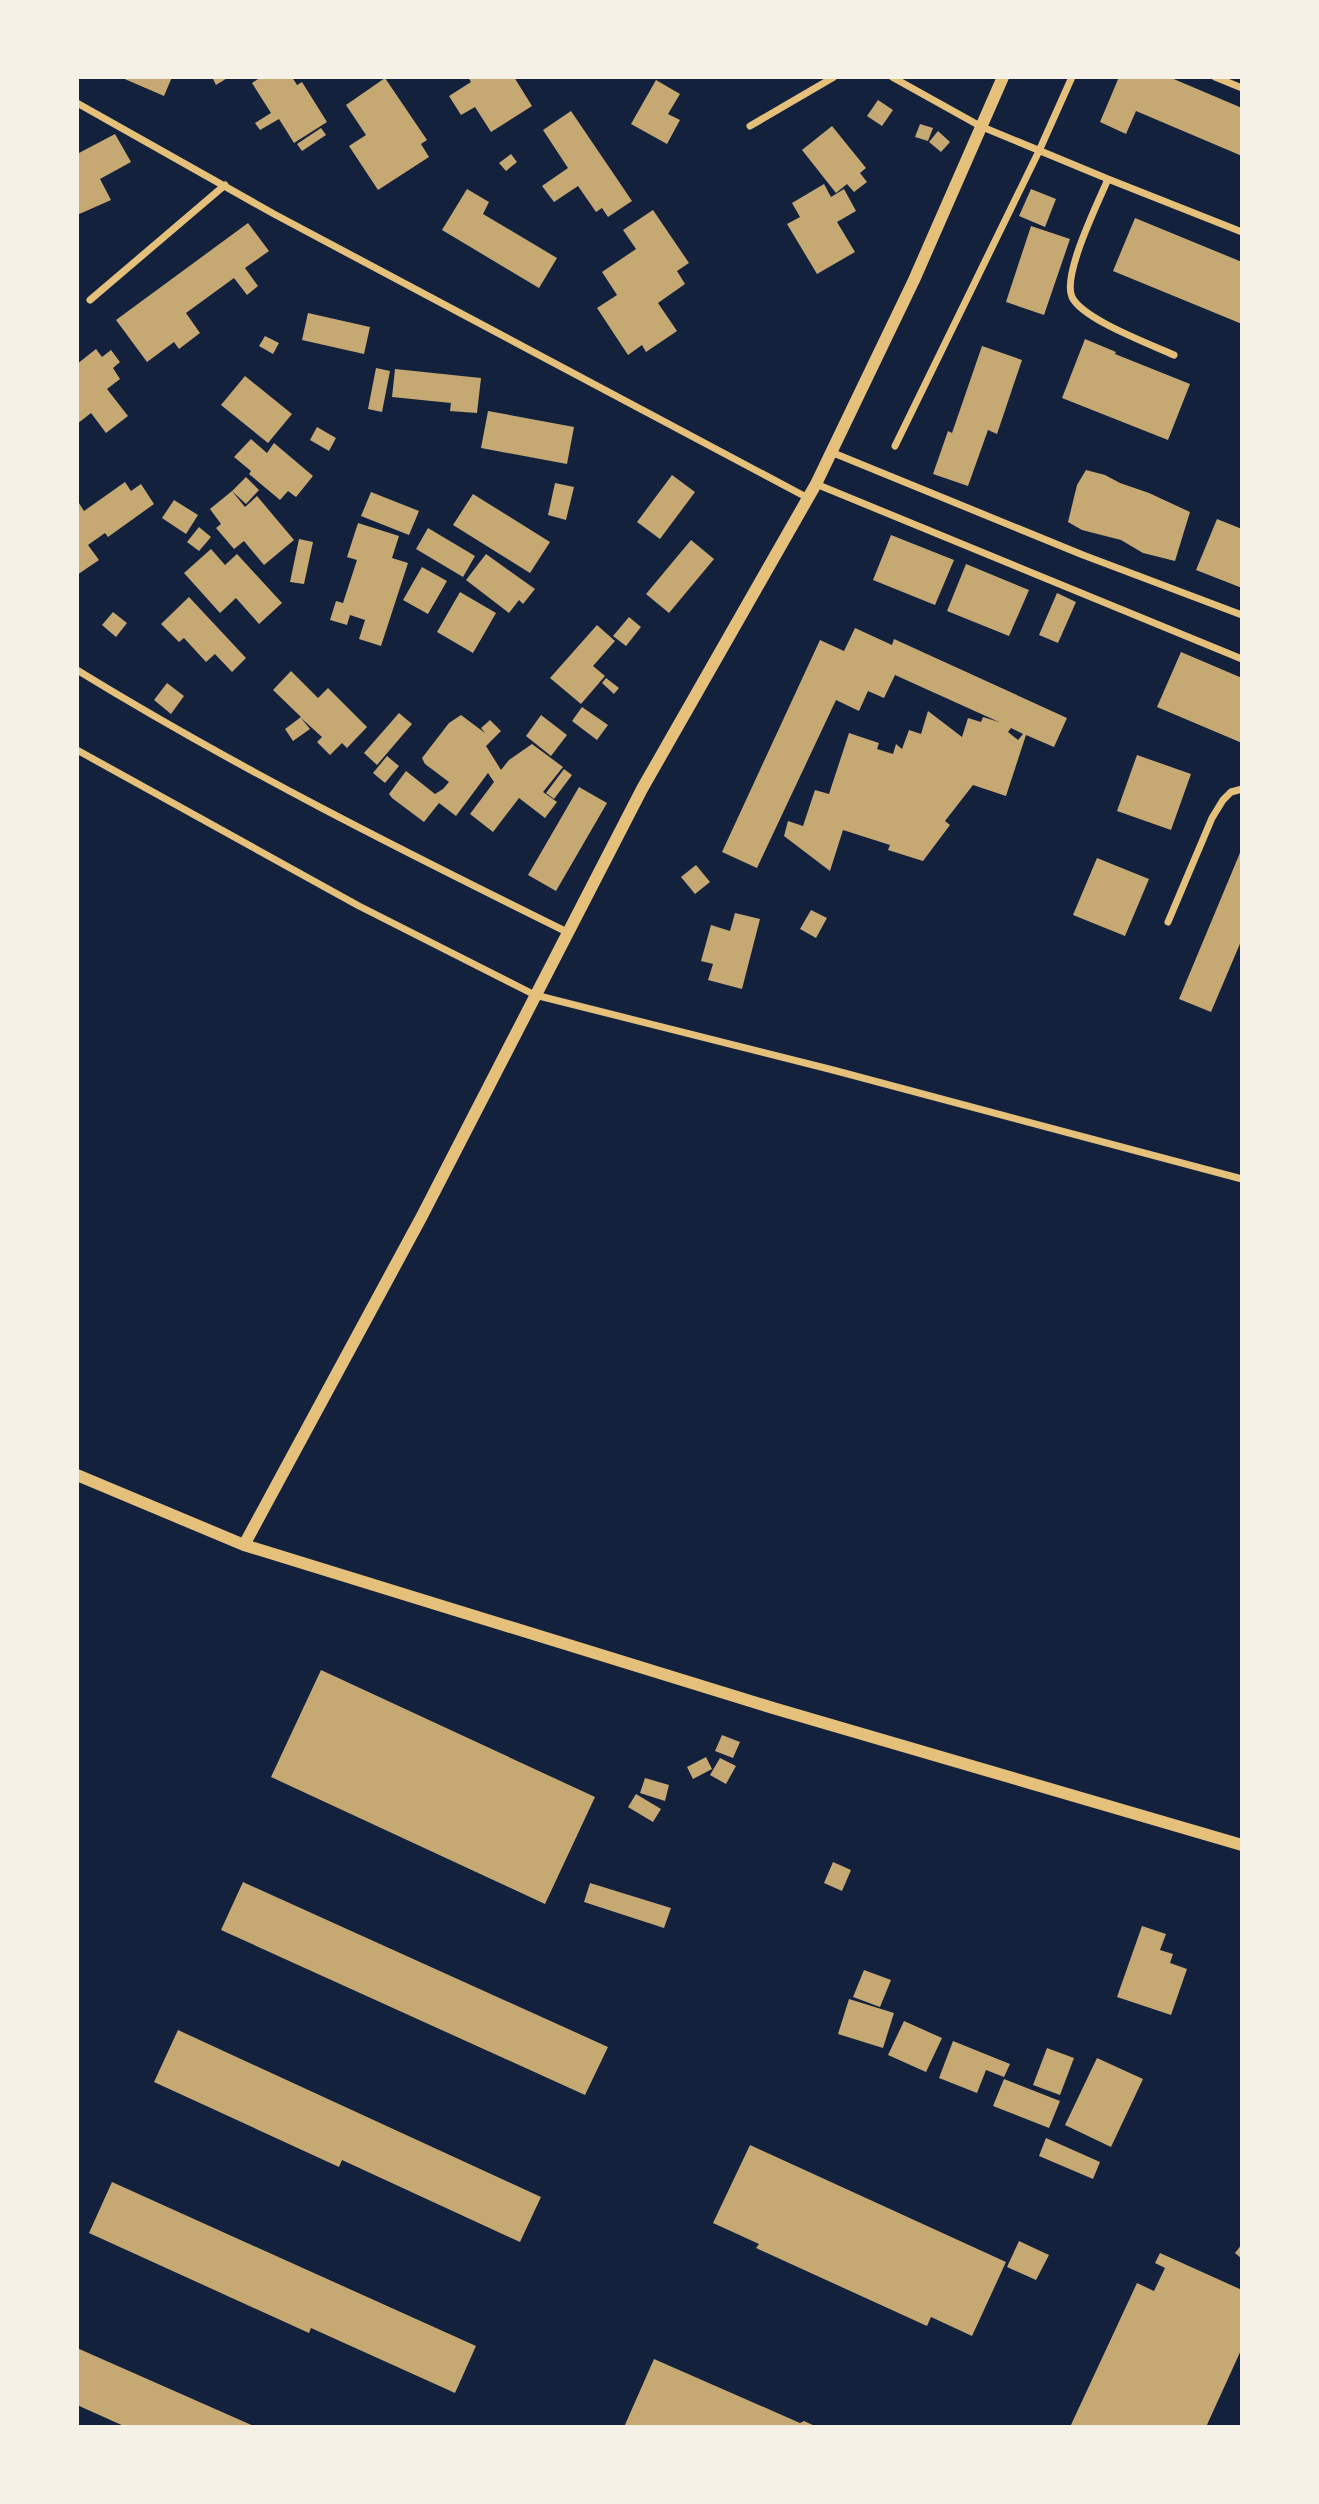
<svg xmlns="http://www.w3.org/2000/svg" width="1319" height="2504" font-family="'Noto Sans',sans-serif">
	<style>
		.building { fill: #c6a872; fill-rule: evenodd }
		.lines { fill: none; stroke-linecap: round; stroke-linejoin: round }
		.minor { stroke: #e5c07b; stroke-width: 7 }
		.tertiary { stroke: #e5c07b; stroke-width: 12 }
	</style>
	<rect width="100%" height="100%" fill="#14213d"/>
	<path class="building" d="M120,77H172L164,96Z
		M212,77H229L216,85Z
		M261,77H292L297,85L302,82L327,122L294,143L279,119L260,130L255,123L271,113L252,83Z
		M468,77H514L532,106L491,132L475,107L461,115L449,96L471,82Z
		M1119,77H1169L1242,108V156L1136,111L1126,134L1100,122Z
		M385,78L427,140L421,144L429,157L378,190L349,146L366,135L346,105Z
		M656,80L680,94L668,114L680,120L667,144L631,124Z
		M878,100L893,110L882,126L867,116Z
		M571,111L632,201L608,217L602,208L596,212L578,186L554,202L542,186L568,168L543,130Z
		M920,124L933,128L928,141L915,137Z
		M832,126L866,168L860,173L867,182L854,192L847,184L836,193L802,150Z
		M321,128L326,135L302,151L297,144Z
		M938,131L950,142L941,152L929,142Z
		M115,134L131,162L100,179L111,200L77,215V154Z
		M511,154L517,162L506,171L499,163Z
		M824,184L831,197L844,189L856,211L837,222L855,252L817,274L787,224L800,217L792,203Z
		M467,189L489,202L483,214L557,258L539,288L442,230Z
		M1031,189L1056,199L1045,227L1019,216Z
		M653,210L689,263L677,271L685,284L658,303L677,331L646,352L642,345L628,355L597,308L617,295L602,272L636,249L623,230Z
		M1135,218L1242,262V324L1113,271Z
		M248,223L269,251L245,268L258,286L247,295L234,278L186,313L200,333L179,349L174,342L147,362L116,320Z
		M1031,226L1070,239L1044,315L1006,302Z
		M308,313L370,327L364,354L302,340Z
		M265,336L279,343L273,354L259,346Z
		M1085,339L1116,352L1115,354L1190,384L1168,440L1062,398Z
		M982,346L1022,360L997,434L988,430L968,486L933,474L948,431L952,433Z
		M96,349L102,357L111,350L120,362L113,368L120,379L107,389L128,416L106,433L91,413L77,424V364Z
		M376,368L390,371L382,412L368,409Z
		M395,369L481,378L477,413L450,411L451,403L392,397Z
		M245,376L292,414L268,443L221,405Z
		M488,411L574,427L567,464L481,448Z
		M317,427L336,438L329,451L310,440Z
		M251,439L267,453L274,443L313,476L296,497L288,491L280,500L249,474L251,471L234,457Z
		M1086,470L1105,475L1120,483L1149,493L1190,512L1175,561L1143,553L1121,540L1082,530L1068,522L1077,485Z
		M672,475L695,492L660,539L637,522Z
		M246,477L259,490L246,504L232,491Z
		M125,482L131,491L141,484L154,504L108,537L105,533L88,545L99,560L77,575V500L84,511Z
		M555,483L574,487L566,520L548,515Z
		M232,491L245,507L257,496L294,540L264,565L244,541L234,549L216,528L221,524L210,509Z
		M371,492L419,511L409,535L361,516Z
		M473,494L550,542L530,573L453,525Z
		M174,500L198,515L186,534L162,518Z
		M1217,519L1242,529V588L1196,570Z
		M358,523L399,536L392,558L408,563L381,646L359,639L365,620L350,615L347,625L330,620L336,601L343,603L357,560L347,557Z
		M199,527L211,537L199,551L187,542Z
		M428,528L475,556L463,577L416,549Z
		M891,535L954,560L935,605L873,580Z
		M299,539L313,542L304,584L290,582Z
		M691,540L714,559L669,613L646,594Z
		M211,549L225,565L237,554L282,603L259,624L236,598L220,613L184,573Z
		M486,554L535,589L523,604L519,600L509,613L466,580Z
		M966,564L1029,590L1009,636L947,611Z
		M422,567L447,581L428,614L403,600Z
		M460,592L496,613L473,653L437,632Z
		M1057,593L1076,602L1058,643L1039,635Z
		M189,597L246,658L232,672L215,654L206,662L184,638L179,642L161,624Z
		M113,612L127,623L116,637L102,625Z
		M629,617L641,627L626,646L613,636Z
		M597,625L615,641L593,666L605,676L581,704L550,678Z
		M855,628L892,645L894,639L1067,718L1054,747L1026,735L1006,796L973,785L945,821L950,825L923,861L888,850L890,845L843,830L830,871L784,836L788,821L803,826L815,790L829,794L849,733L879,743L877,749L893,754L896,744L902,749L909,730L921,734L928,711L962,737L968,718L981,722L983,717L999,722L895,675L884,698L868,691L859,711L836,700L757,868L722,852L820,640L844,651ZM1011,728L1023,734L1018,740L1008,732Z
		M1181,652L1242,678V743L1157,707Z
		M291,671L318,698L328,688L367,727L347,748L342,743L330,755L317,742L322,737L301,718L310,729L293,741L285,729L301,717L273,690Z
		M606,678L619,688L614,694L602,683Z
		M167,683L184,696L171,714L154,700Z
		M582,707L608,725L597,740L572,721Z
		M399,713L412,724L377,765L364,753Z
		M461,715L485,733L481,728L490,720L501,731L486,746L501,770L509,760L532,744L563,767L543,792L557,802L545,818L519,798L493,832L470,814L494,782L488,773L456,816L439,803L424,822L392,798L389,794L406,771L435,794L443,789L449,782L425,764L422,758L449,723Z
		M541,715L567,735L551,756L526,736Z
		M1137,755L1191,774L1171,830L1117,811Z
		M387,756L399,766L385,783L373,773Z
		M564,769L572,775L554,799L546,793Z
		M579,787L607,803L556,891L528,875Z
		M1242,848V939L1211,1012L1179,999Z
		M1097,858L1149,879L1125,936L1073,915Z
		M696,865L710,882L695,894L681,877Z
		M811,910L827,918L816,938L800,929Z
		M735,913L760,919L742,989L708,980L713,964L701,961L711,925L730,931Z
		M321,1670L595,1797L545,1904L271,1777Z
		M722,1735L740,1742L733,1758L715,1751Z
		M706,1757L712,1769L693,1779L687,1767Z
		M720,1758L736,1766L726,1784L710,1775Z
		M645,1778L669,1785L665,1801L640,1793Z
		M636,1794L661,1809L653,1822L628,1807Z
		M833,1862L851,1870L842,1891L824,1883Z
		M243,1882L608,2047L585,2095L221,1930Z
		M590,1883L671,1908L664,1928L584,1902Z
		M1142,1926L1166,1934L1160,1950L1173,1954L1170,1963L1187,1969L1171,2015L1117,1997Z
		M864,1970L891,1980L880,2007L853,1997Z
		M849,1999L894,2013L883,2048L838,2034Z
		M904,2021L942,2038L926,2072L888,2055Z
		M178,2030L541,2197L520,2242L342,2160L339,2167L154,2082Z
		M953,2041L1010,2064L1004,2077L986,2070L977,2093L939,2078Z
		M1047,2048L1074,2058L1060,2095L1033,2085Z
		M1097,2058L1143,2079L1111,2147L1065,2125Z
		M1004,2079L1060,2101L1049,2128L993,2106Z
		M1046,2138L1100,2162L1093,2179L1039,2156Z
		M750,2145L1006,2262L972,2336L931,2317L927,2326L756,2248L759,2244L713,2223Z
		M112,2182L476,2346L455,2393L311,2328L309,2333L89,2233Z
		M1019,2241L1049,2255L1036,2280L1007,2267Z
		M1242,2244V2259L1235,2253Z
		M1160,2253L1242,2290V2348L1206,2427H1070L1137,2283L1154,2291L1165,2268L1155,2263Z
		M77,2348L256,2427H126L77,2405Z
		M654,2359L800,2423L804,2421L817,2427H624Z"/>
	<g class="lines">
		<path class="minor" d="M892,77L980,126L1108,179L1242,232
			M1215,77L1242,88
			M77,103L274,214L808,498
			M750,126L834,77
			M1108,179C1098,203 1062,275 1072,297C1082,319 1150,344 1174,355
			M90,300L225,185
			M895,446L1039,151L1072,77
			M831,452L1083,555L1242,615
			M816,484L1242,659
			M77,670C235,767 401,850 567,932
			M77,750L359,906L535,995L833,1070L1242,1179
			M1168,922L1212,818L1223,800L1231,792L1242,789"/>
		<path class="tertiary" d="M77,1475L244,1545L773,1708L1242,1845
			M244,1545L422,1216L642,789L816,484L914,280L1003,77"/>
	</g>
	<rect width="1319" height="2504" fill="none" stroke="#f6f1e7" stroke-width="158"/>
</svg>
